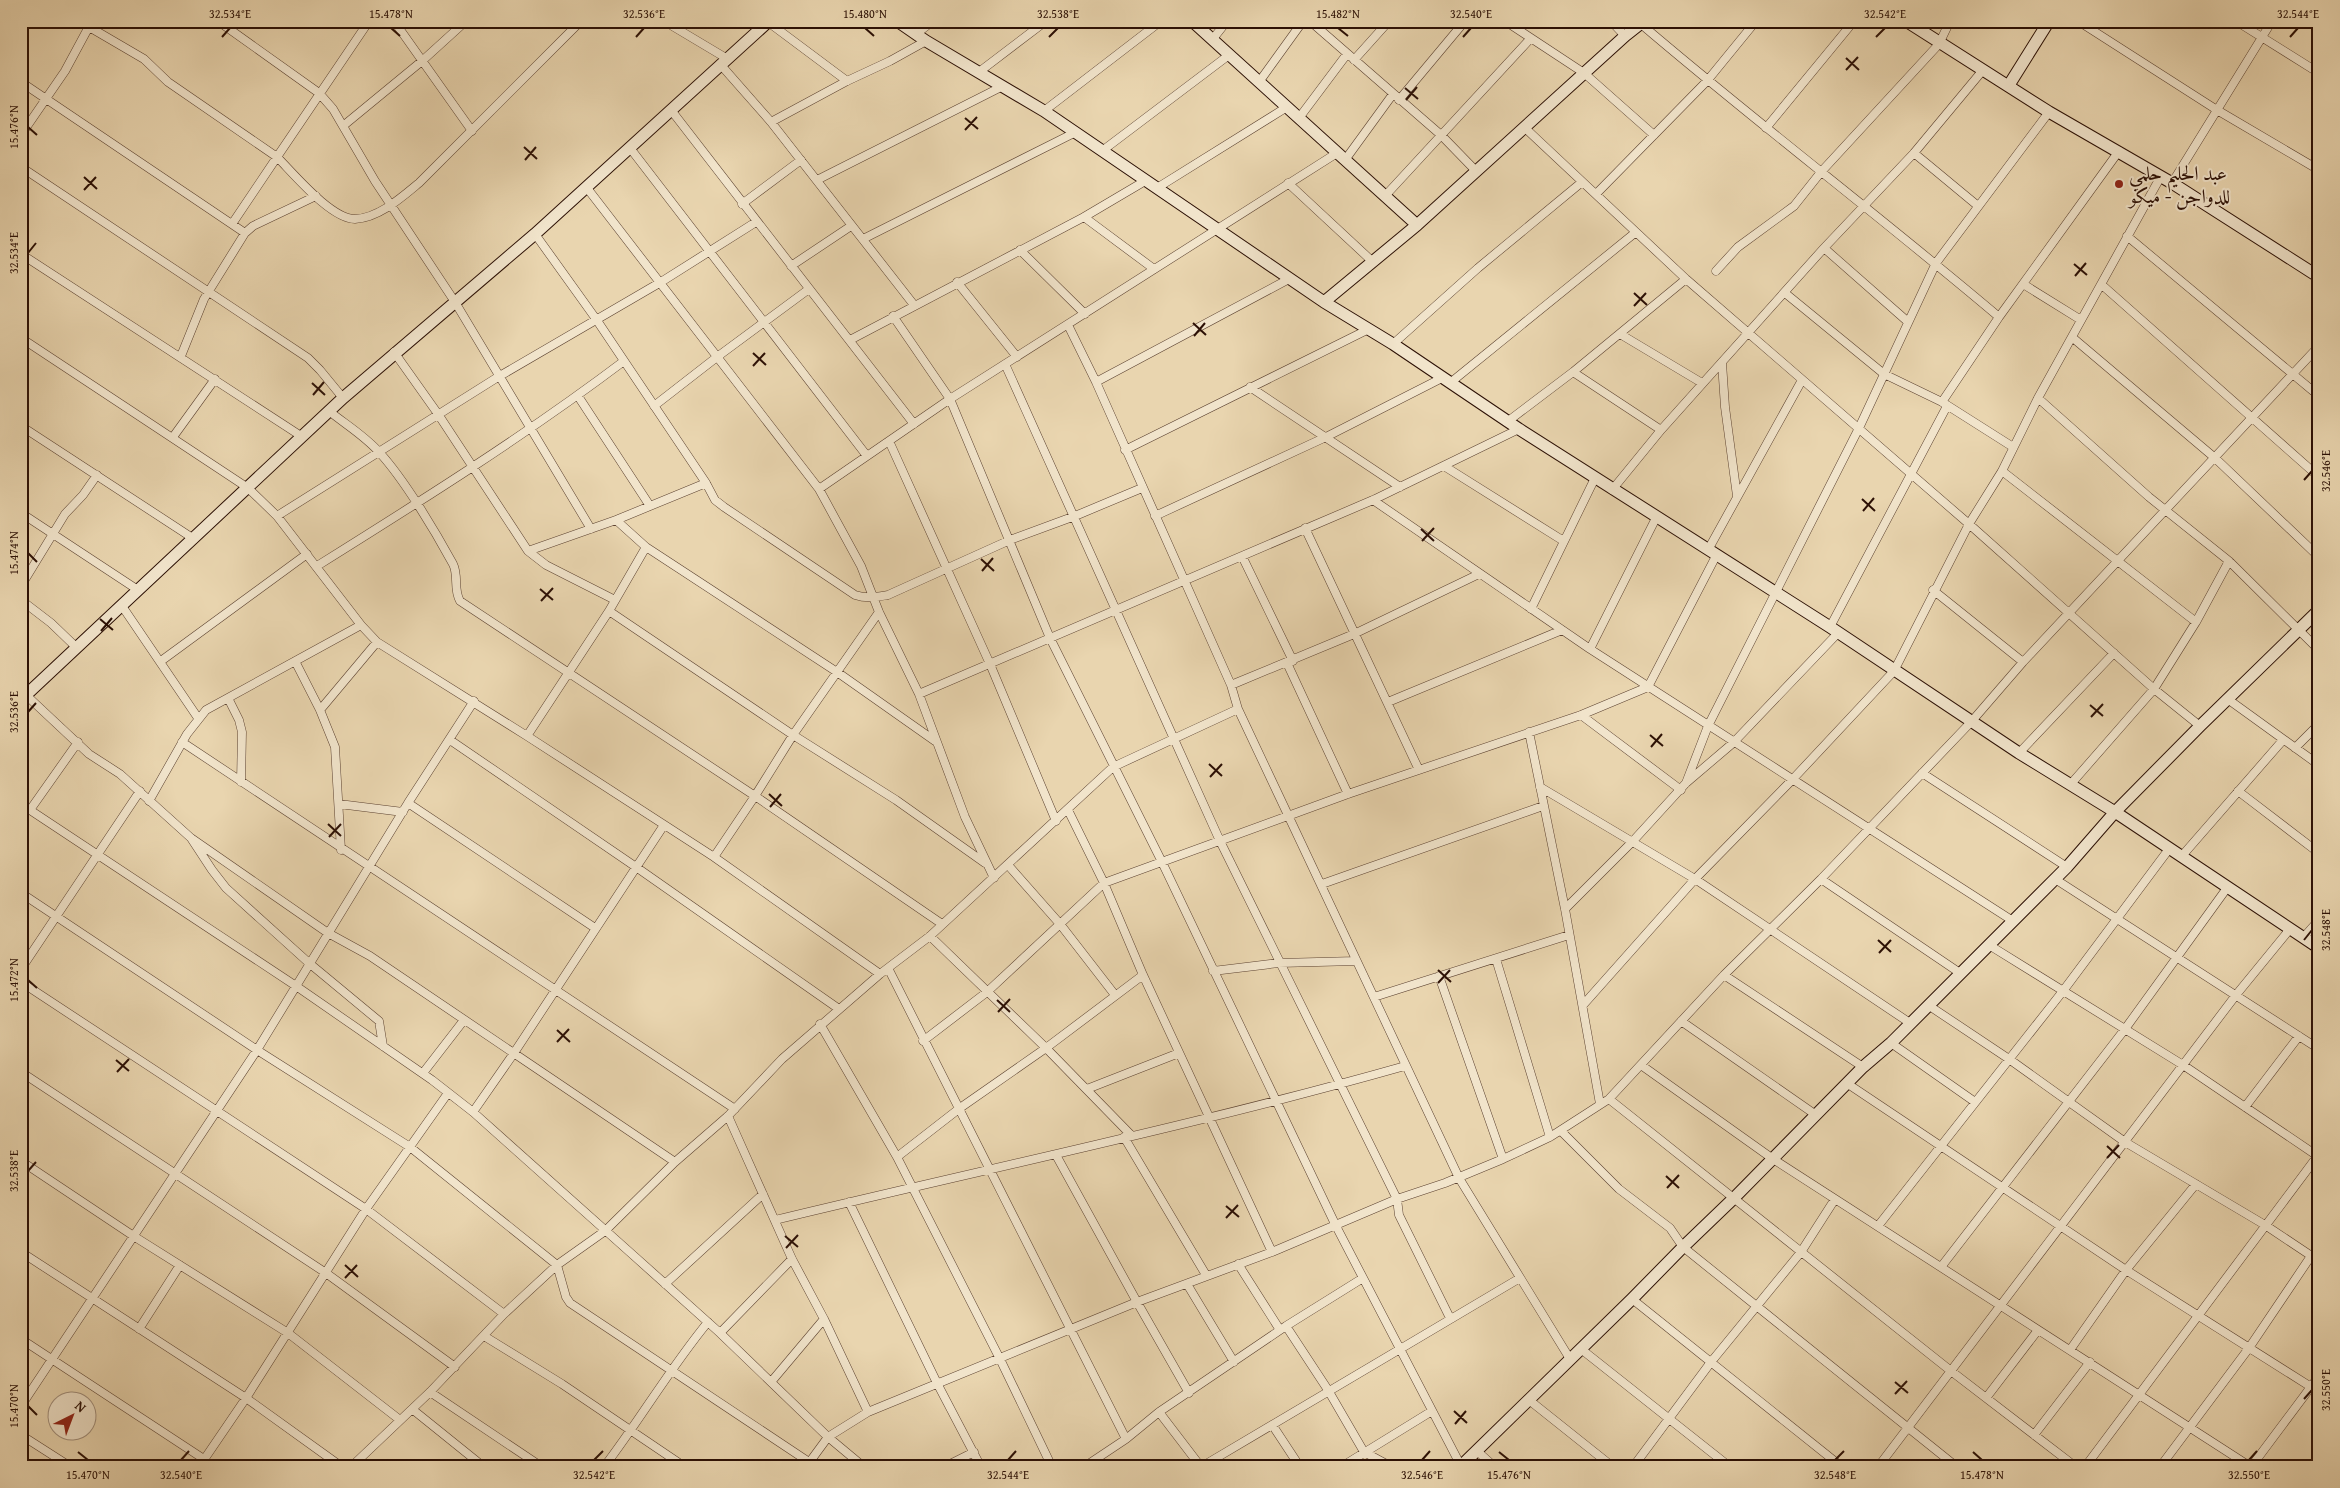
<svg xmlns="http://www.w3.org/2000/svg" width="2340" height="1488" font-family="'Gentium Book Plus',Amiri,serif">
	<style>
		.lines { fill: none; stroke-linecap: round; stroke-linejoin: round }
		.street-casing { stroke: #5b4130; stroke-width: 9 }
		.secondary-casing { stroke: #2c1005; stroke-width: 13 }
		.street { stroke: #f1e4cb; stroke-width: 8 }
		.secondary { stroke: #f1e4cb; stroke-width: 11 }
		.ticks { fill: none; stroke: #2c1005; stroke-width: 2 }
		.poi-dot { fill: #8f2418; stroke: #f1e4cb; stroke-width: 2 }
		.labels { text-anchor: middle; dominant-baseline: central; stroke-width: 4; stroke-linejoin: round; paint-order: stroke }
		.poi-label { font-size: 20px; fill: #2c1005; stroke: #f1e4cb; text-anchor: start }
		.neatline { fill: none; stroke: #2c1005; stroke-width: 2 }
		.ticks-label { font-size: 12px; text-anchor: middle; fill: #2c1005 }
	</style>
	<rect width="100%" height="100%" fill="#e9d5af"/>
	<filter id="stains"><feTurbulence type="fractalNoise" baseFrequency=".004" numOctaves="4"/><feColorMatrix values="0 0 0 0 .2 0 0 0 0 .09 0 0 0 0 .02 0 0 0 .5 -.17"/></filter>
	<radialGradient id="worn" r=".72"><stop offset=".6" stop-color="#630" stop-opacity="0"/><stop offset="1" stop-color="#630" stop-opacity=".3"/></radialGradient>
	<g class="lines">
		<g class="street-casing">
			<path id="street" d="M79,21L144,59L168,82L277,157L369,21
				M218,21L319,93L333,109L375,181L455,302L591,529
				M394,21L472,131
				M664,21L726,58
				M1310,21L1441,135L1476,171
				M1505,21L1584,73L1654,135
				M1611,21L1625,36
				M2078,21L2217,110L2319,170
				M2236,21L2319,73
				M768,22L847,81
				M1641,24C1758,124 1881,217 1999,317
				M916,34L933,21
				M1212,40L1227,21
				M1354,60L1389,21
				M720,64L771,122L914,305
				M979,72L1046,21
				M21,82L245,233
				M1259,82L1303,21
				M1399,100L1465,21
				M671,110L914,424
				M1044,111L1161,21
				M1299,118L1347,54
				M771,122L847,81L890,61L926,41
				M343,126L422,61L466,21
				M1524,127L1686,279L1969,524L2154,689L2200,726
				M1766,128L1854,21
				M21,135L65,71L92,21
				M630,148L867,456
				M1102,151L1229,55
				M1914,153L1978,206
				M1345,160L1393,94
				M21,167L308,358L320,370L343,398
				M817,180L1003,86
				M1288,183L1373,262
				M2172,183L2272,21
				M587,188L819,489L861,566L879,612L919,694L965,817L994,878
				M1157,188L1287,107
				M1596,194L1707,81L1756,21
				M1385,196L1530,39
				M742,204L801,160
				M1084,217L1154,269
				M232,224L277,157C294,174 331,219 355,219C379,218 402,197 419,183L581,21
				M535,234L596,319L706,483
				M2127,236L2319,396
				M863,239L1074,133
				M1824,248L1907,321
				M1020,250L1085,314
				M21,254L301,436
				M791,266L851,226
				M1716,271L1738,247L1794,206L1821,172L1939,44L1950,21
				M957,282L1017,357
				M2023,284L2081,320
				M2102,285L2319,477
				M1785,293L1884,374L1942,402L2013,447
				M893,316L950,399L1050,638L1161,860L1336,1226L1461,1466
				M1068,325L1096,382L1231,685L1238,709L1459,1178L1570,1359
				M1620,334L1702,383
				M21,338L248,488L277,516L361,625L377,642L527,736L714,857L880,974
				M2073,338L2215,458L2319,557
				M850,340L1084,217L1145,181
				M1393,344L1478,268L1582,182
				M394,352L438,414L528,551L546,565L615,600
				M181,356L204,299L245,233L253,226L316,196
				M1722,363L1725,407L1737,496
				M1005,364L1220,841L1397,1199L1399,1215L1450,1318
				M1573,372L1661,430
				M1096,382L1289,279
				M1450,383L1636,232
				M1250,387L1400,487
				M578,396L650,506
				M2038,398L2149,497L2229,561L2319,650
				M1942,402L1999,317L2119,151
				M654,406L717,357L809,289
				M329,411C345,424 365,436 379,452C404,479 435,531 453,564C459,576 453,589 460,601L755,796L942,924
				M1507,422L1573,372L1686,279
				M21,426L194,539
				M173,437L215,379
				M889,441L990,664L1056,821
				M1125,450L1369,329
				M1444,466L1562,540
				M2002,471L2196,622
				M819,489L950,399L1337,153
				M1612,490L1661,430L1824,248L1914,153L1983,70
				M1373,500L1590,649L2013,921
				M21,513L138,590
				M277,516L498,377L661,282L756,222
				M1155,516L1326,437L1442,378
				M1305,528L1419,770
				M646,547L837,672L935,741
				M1708,550L1802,380
				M528,551L616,520L706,483L715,500L724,507L855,595C867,599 876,597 888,595L1010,540L1075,516L1142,488
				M1242,556L1293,661
				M317,566C421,501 526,435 624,361
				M21,586L65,514L83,495L97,475
				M1933,590L2023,662
				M21,600L51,623L76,647
				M122,606L198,718
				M1531,609L1595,478
				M609,611L793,735L896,800L985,863
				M1830,627L1947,406
				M1590,649L1656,518
				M161,661L307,554
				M295,661L320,710L335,747L341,850
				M1287,663L1348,794
				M1231,685L1354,634L1479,574
				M919,694L1373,500L1519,429
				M26,695L89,754L120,774L191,838L212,870L226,888L309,963L379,1021L383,1046
				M228,698L239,720L242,732L241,782
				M2229,700L2319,765
				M1388,702L1562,630
				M320,710L377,642
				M1581,715L1681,790
				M1529,732L1565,909L1600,1104
				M527,736L609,611L646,547L616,520
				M450,740L636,867L839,1009
				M78,742L30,810L296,986L432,1080L473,1112L633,1255L720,1333L828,1437L864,1467
				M182,742L735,1109
				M2295,748L2319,724
				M2019,753L2114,653
				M1922,773L2067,867
				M1686,783L1708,726L1859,428L1936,263L2049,112
				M2070,785L2154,689L2196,622L2229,561
				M1540,787L1695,879L1910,1023
				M2238,791L2319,853
				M149,801L187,734L206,710L361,625
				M408,803L595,928
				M339,804L403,812
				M1068,810L1104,883L1143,975L1272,1252
				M191,838L328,933L370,956L675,1162
				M714,857L755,796L793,735L879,612
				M2181,857L2283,740
				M1008,865L1060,924L1115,995
				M1821,879L1960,973
				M2055,879L2319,1049
				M1322,884L1543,806
				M21,893L257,1050L410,1147L557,1265L566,1297L570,1303L809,1462
				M1565,909L1633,841L1686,783L1733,743L1838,633
				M930,936L1046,1048L1131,1135
				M2303,938L2319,920
				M1989,945L2183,1065L2319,1157
				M1496,959L1550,1137
				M888,968L1126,1439
				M21,969L140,791
				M1213,971L1279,963L1356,961
				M1724,975L1863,1067
				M1439,976L1503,1159
				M21,982L366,1209L504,1314
				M1374,997L1569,935
				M1583,1005L1695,879L1792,780L1894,671L1969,524L2002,471L2038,398L2161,176
				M1928,1005L2009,1059L2125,1142L2265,1225L2319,1261
				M1681,1021L1816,1115
				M820,1024L897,1157L1000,1359L1052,1467
				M923,1041L987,992L1104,883L1348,794L1581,715L1648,687L1716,556
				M1891,1043L1975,1102
				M1641,1065L1773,1159L2251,1467
				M21,1072L326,1273L455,1367
				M423,1073L464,1020
				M1848,1084L2126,1270L2319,1392
				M1087,1089L1179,1053
				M1609,1099L1951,1371L2076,1467
				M2245,1107L2299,1036
				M473,1112L514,1053L664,825
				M728,1116L792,1259L824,1319L868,1412
				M1561,1131L1619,1189L1670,1228L1683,1247L1957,1467
				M1124,1137L1206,1275
				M1056,1155L1137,1302L1189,1393
				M897,1157L960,1108L1046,1048L1143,975
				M21,1161L135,1237L288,1333L400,1420
				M849,1202L937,1383L981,1467
				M775,1220C985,1169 1197,1125 1405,1066
				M1878,1226L2063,991L2169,849
				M21,1252L246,1398L342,1467
				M1238,1264L1280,1330
				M1941,1267L2125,1029L2227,888
				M665,1284L763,1194
				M1187,1284L1234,1362
				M1632,1299L1842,1467
				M1286,1326L1328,1390L1364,1452L1392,1467
				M139,1329L180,1265
				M720,1333L792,1259
				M484,1336L562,1384L685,1467
				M21,1339L216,1467
				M1581,1349L1730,1467
				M2070,1350L2126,1270L2196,1184
				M771,1382L824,1319
				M430,1392L542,1467
				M1986,1398L2038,1330
				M1529,1400L1613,1467
				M21,1406L257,1050L408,803L474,701
				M412,1409L484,1467
				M1159,1412L1201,1467
				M1273,1426L1300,1467
				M21,1435L71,1467
				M2034,1435L2090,1362
				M1477,1451L1495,1467
				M199,1467L246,1398L366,1209L448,1093
				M351,1467L430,1392L504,1314L557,1265L605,1231L675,1162L728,1116L782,1059L880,974L930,936L1113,767L1238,709
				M604,1467C640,1420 670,1368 708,1322
				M806,1467L828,1437L868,1412L1137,1302L1272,1252L1397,1199L1445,1183L1503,1159L1550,1137L1609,1099L1724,975L1821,879L1972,721L2023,662L2319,346
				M944,1467L974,1452
				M1084,1467L1126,1439L1159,1412L1286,1326L1363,1278
				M1201,1467L1520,1278
				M1341,1467L1432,1411
				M1633,1467L1711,1362L1801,1252L1835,1199
				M1878,1467L2236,995L2290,929
				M2085,1467L2319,1154
				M2160,1467L2249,1348L2311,1256
				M2251,1467L2319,1376"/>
		</g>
		<g class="secondary-casing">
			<path id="secondary" d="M897,21L926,41L1044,111L1324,302L1393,344L1519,429L1830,627L2019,753L2115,812L2319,948
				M1192,21L1417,225
				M1906,21L2049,112L2172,183L2319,277
				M2009,85L2049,21
				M1324,302L1417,225L1625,36L1644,21
				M21,690L26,695L343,398L535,234L769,21
				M1460,1467L1632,1299L1683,1247L1734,1198L1863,1067L1891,1043L2067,867L2115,812L2200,726L2319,610"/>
		</g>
		<use href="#street" class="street"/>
		<use href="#secondary" class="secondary"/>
	</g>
	<path class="ticks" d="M391,28L400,36M865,28L874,36M1338,28L1348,36M222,37L230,28M636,37L644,28M1049,37L1058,28M1463,37L1471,28M1876,37L1885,28M2290,37L2298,28M1846,58L1859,70M1846,70L1858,57M1405,88L1418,99M1406,100L1417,87M965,118L978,129M28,127L37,135M965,130L977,117M524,147L537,159M525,160L536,147M84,177L97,189M84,190L96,177M28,253L36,243M2074,264L2087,275M2075,276L2086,263M1634,293L1647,305M1634,306L1646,293M1193,323L1206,335M1194,336L1205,323M753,353L766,365M753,366L765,353M312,383L325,395M313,395L324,382M2304,480L2312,471M1862,499L1875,511M1863,511L1874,498M1421,529L1434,541M1422,541L1434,528M28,553L37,562M981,559L994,571M982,571L993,558M540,589L553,600M541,601L553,588M100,619L113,630M101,631L112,618M2090,705L2103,716M28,712L36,703M2091,717L2103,704M1650,735L1663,746M1651,747L1662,734M1209,764L1222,776M1210,777L1222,764M769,794L782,806M770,807L781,794M328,824L341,836M329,837L341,824M1878,940L1891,952M2304,940L2312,930M1879,953L1891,940M1438,970L1451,982M28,980L37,988M1438,983L1450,970M997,1000L1010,1012M998,1012L1010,999M557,1030L570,1042M557,1042L569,1029M116,1060L129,1071M117,1072L129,1059M2107,1146L2120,1158M2107,1158L2119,1145M28,1171L36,1162M1666,1176L1679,1188M1667,1188L1679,1175M1226,1206L1239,1217M1226,1218L1238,1205M785,1236L798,1247M786,1248L798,1235M345,1265L358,1277M345,1278L357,1265M1895,1382L1908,1393M1895,1394L1907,1381M2304,1399L2312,1390M28,1406L37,1415M1454,1411L1467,1423M1455,1424L1466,1411M78,1452L88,1460M1499,1452L1509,1460M1973,1452L1982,1460M181,1460L189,1451M594,1460L603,1451M1008,1460L1016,1451M1422,1460L1430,1451M1835,1460L1844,1451M2249,1460L2257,1451"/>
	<circle class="poi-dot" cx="2119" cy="184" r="5"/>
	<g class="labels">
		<g class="poi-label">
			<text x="2129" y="172">عبد الحليم حلمي<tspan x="2129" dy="23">للدواجن - ميكو</tspan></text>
		</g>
	</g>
	<rect width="2340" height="1488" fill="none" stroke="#e9d5af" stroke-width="55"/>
	<g transform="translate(72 1416) rotate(42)"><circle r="24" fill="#f1e4cb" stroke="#a28f7c"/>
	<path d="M0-4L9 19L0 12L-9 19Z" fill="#8f2418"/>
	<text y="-8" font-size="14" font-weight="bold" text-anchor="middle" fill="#2c1005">N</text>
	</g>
	<rect x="28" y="28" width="2284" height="1432" class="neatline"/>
	<g class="ticks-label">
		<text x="230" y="18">32.534°E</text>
		<text x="391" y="18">15.478°N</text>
		<text x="644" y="18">32.536°E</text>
		<text x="865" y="18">15.480°N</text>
		<text x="1058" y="18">32.538°E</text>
		<text x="1338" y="18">15.482°N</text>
		<text x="1471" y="18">32.540°E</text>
		<text x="1885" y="18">32.542°E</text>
		<text x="2298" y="18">32.544°E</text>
		<text transform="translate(14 127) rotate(-90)" y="4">15.476°N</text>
		<text transform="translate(14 253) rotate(-90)" y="4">32.534°E</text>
		<text transform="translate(2326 471) rotate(-90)" y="4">32.546°E</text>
		<text transform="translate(14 553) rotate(-90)" y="4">15.474°N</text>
		<text transform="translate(14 712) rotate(-90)" y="4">32.536°E</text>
		<text transform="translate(2326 930) rotate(-90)" y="4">32.548°E</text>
		<text transform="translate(14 980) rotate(-90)" y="4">15.472°N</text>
		<text transform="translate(14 1171) rotate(-90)" y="4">32.538°E</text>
		<text transform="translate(2326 1390) rotate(-90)" y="4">32.550°E</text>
		<text transform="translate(14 1406) rotate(-90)" y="4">15.470°N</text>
		<text x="88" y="1479">15.470°N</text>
		<text x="181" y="1479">32.540°E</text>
		<text x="594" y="1479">32.542°E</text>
		<text x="1008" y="1479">32.544°E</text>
		<text x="1422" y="1479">32.546°E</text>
		<text x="1509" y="1479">15.476°N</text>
		<text x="1835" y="1479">32.548°E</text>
		<text x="1982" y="1479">15.478°N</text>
		<text x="2249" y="1479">32.550°E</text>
	</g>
	<rect width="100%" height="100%" filter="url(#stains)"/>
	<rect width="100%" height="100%" fill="url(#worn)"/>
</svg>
